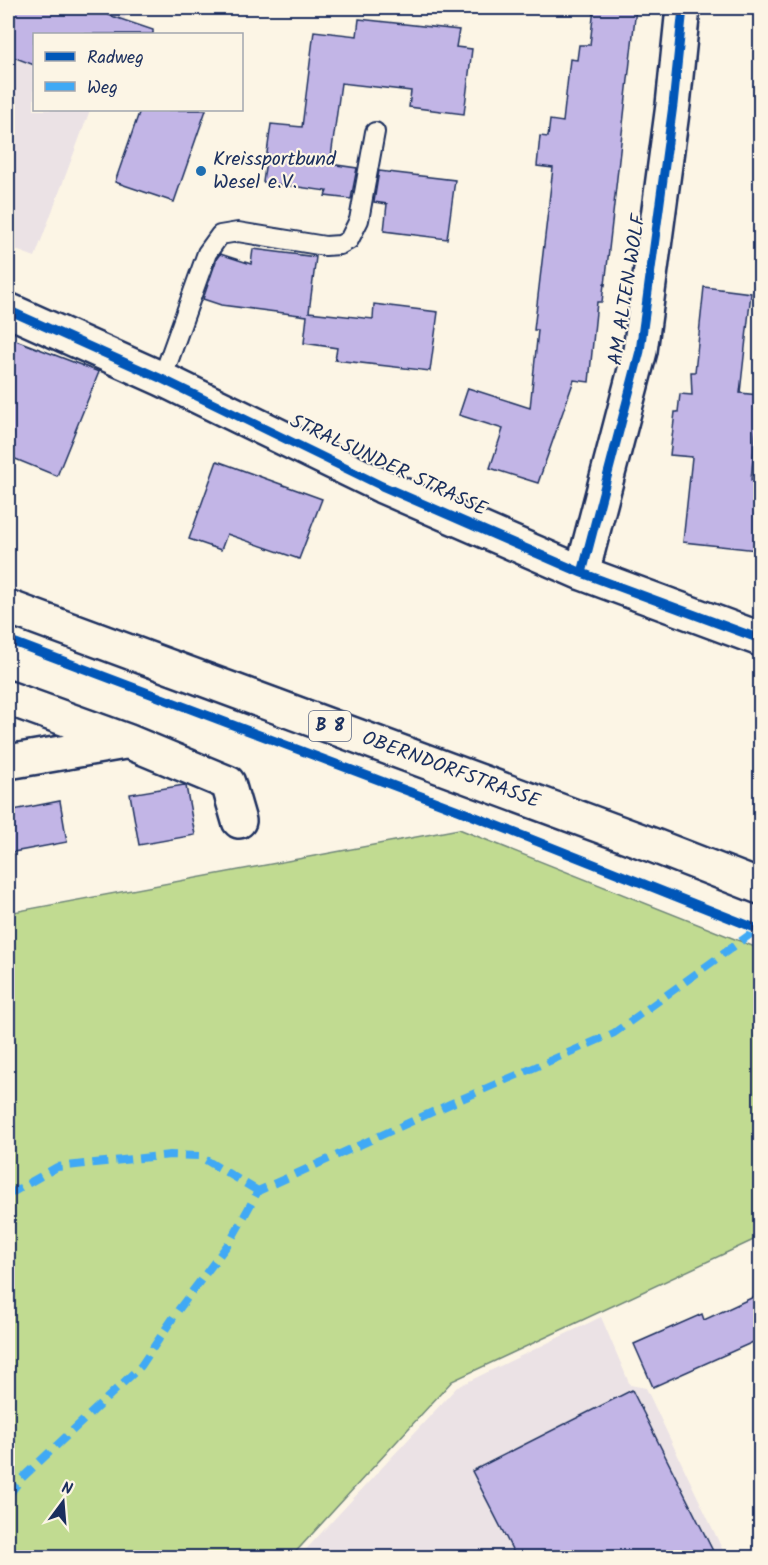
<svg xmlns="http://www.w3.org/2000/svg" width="768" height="1565" font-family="Kalam,sans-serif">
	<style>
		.built { fill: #ebe2e5 }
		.green { fill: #c1db91; stroke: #6e8578; stroke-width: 1.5 }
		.building { fill: #c2b5e6; stroke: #1b2f5e; stroke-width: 1.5 }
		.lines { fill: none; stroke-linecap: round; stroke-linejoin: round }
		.lane-casing { stroke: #1b2f5e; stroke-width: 22 }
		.street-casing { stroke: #1b2f5e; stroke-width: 38 }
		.primary-casing { stroke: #1b2f5e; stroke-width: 38 }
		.lane { stroke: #fcf5e5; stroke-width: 18 }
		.street { stroke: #fcf5e5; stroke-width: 33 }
		.primary { stroke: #fcf5e5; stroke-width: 33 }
		.quiet { stroke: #3fa9f5; stroke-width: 8; stroke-dasharray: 15 8; stroke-linecap: butt }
		.cycleway-casing { stroke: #fcf5e5; stroke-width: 13 }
		.cycleway { stroke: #0057b8; stroke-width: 9 }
		.poi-dot { fill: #1f6fb2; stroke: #fcf5e5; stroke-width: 2 }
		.labels { text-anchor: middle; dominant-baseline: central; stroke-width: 4.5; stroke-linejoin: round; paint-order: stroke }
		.shield { fill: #fcf5e5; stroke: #5e6a86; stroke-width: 1.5 }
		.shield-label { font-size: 18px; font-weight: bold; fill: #1b2f5e }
		.poi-label { font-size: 20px; fill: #1b2f5e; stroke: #fcf5e5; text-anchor: start }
		.street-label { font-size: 20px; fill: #1b2f5e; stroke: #fcf5e5 }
	</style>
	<rect width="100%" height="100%" fill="#fcf5e5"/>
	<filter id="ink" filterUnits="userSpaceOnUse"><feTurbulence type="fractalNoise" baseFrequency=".0167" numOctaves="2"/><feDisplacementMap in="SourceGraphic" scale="12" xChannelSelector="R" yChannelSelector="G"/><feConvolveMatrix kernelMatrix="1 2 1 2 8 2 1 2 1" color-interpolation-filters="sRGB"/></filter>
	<g filter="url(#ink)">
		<path class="built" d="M8,8H129L118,34H34V110H90L35,257L8,247Z
			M601,1317L630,1385L646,1388L726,1557L298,1558L457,1387Z"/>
		<path class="green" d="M459,829L760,949V1237L452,1381L291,1557H8V913Z"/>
		<path class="building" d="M8,8H88L153,30V34H34V65L8,55Z
			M594,8H636L605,285L604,284L602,302H597L589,382L574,380L538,483L490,468L503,429L459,415L468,388L530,408L538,330H534L553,168L537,166L540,136L548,137L550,120L563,122L570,59L577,60L579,45H590Z
			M359,19L459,30L456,47L472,49L464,114L409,107L411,91L341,83L330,164L357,168L351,199L325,196L327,191L263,182L271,124L302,127L314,31L357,36Z
			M140,110H206L174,202L115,182Z
			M379,171L455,180L447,239L384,231L387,204L374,202Z
			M253,249L316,257L309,312L373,319L374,304L438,312L430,371L335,360L337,348L304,343L307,316L221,305L203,299L217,258L220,254L251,264Z
			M704,287L751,293L740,393L759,395L751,480L760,481V518L757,550L683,542L692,457L670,455L675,412H678L680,394L692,395L691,372H695Z
			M8,337L99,372L57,476L8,456Z
			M217,461L322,499L299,559L227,534L221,550L189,539Z
			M184,785L186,786L195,835L139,845L130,794Z
			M60,801L67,842L8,853V811Z
			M760,1294V1339L653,1387L634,1344L702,1314L704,1320Z
			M632,1390L716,1557H516L472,1471Z"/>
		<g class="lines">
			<g class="lane-casing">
				<path id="lane" d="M162,379L207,253L220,235L238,232L325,246L340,245L349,240L359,220L375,132"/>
			</g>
			<g class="street-casing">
				<path id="street" d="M8,310L162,379L382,486L582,573L760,639
					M582,573L640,351L673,105L683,8
					M8,698L127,741L228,783L239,821
					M8,762L125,742"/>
			</g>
			<g class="primary-casing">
				<g id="primary">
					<path id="s1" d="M8,607L652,845L760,887"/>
				</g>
			</g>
			<use href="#lane" class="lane"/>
			<use href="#street" class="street"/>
			<use href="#primary" class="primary"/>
			<path class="quiet" d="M8,1195L57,1167L170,1155L199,1156L258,1191
				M8,1496L21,1479L141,1366L179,1309L231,1240L258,1191L450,1104L614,1033L759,928"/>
			<g class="cycleway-casing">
				<path id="cycleway" d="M8,310L162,379L382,486L582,573L760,639
					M582,573L640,351L673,105L683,8
					M8,640L458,810L760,930"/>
			</g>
			<use href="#cycleway" class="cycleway"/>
		</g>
	</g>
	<circle class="poi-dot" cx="201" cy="171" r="6"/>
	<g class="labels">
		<rect class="shield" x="309" y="711" width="42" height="30" rx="4.5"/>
		<g class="shield-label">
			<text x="330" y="726">B 8</text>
		</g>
		<g class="poi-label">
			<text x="213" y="160">Kreissportbund<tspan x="213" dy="23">Wesel e.V.</tspan></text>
		</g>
		<g class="street-label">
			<text transform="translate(628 290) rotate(-81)">AM ALTEN WOLF</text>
			<text transform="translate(388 466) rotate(25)">STRALSUNDER STRASSE</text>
			<text stroke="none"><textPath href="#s1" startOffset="472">OBERNDORFSTRASSE</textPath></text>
		</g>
	</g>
	<rect width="768" height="1565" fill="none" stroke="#fcf5e5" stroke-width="30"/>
	<rect x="15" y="15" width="738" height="1535" fill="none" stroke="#1b2f5e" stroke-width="2" filter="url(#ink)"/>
	<rect x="33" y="33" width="210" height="78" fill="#fcf5e5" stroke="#a2a6af" stroke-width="1.5"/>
	<rect x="45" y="52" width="30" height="9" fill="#0057b8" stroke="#a2a6af" stroke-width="1.5"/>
	<text x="87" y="63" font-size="18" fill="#1b2f5e">Radweg</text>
	<rect x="45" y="82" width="30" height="9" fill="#3fa9f5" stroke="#a2a6af" stroke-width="1.5"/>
	<text x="87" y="93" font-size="18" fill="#1b2f5e">Weg</text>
	<g transform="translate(63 1502) rotate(16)" stroke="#fcf5e5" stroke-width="4.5" paint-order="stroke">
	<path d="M0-4.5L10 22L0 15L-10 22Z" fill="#1b2f5e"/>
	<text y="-9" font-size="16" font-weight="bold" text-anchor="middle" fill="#1b2f5e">N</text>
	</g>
</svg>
